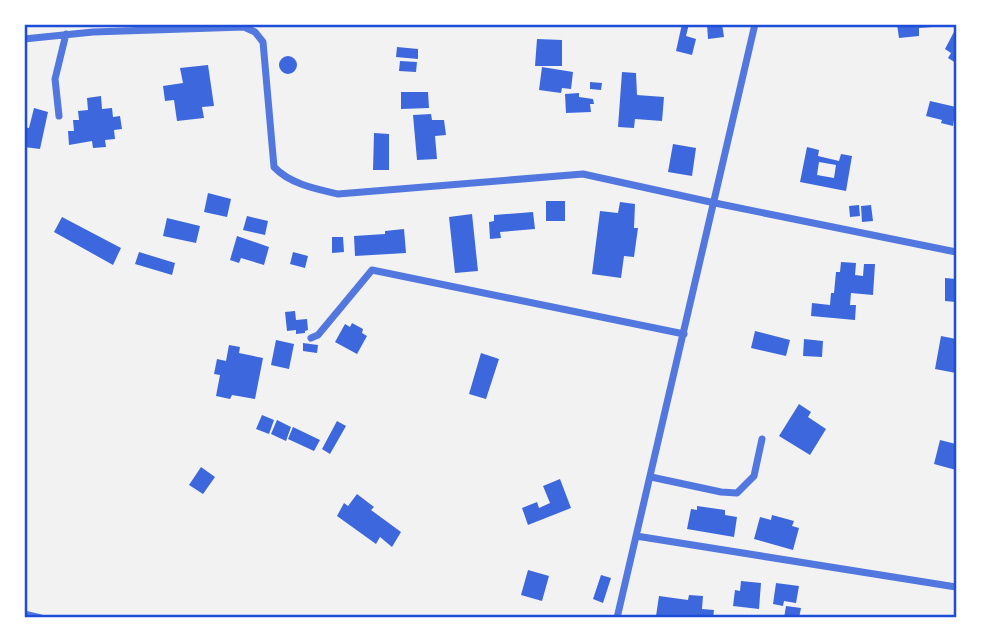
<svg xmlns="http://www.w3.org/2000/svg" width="981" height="642" font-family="Merriweather,serif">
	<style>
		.building { fill: #3d67dc; fill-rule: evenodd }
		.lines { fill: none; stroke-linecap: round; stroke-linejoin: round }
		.minor { stroke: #5277de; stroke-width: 7 }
		.neatline { fill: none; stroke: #1d4ed8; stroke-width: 2.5 }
	</style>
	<rect width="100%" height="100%" fill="#f2f2f2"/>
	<path class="building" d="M682,24H689L686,36L696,39L692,55L676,51Z
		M707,24H722L724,37L708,39Z
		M897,24H931L932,27L919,28V36L899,38Z
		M956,28V63L948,58L951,53L945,49Z
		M537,39L562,40V66H535Z
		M397,47L418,49V59L396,57Z
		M279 65a9 9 0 1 1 18 0a9 9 0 1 1-18 0Z
		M400,61L417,62L416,72L399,71Z
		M208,65L214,106L202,107L204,118L177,121L174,100L165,101L163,86L183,83L180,68Z
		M542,67L573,72L571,89L562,88L561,93L539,90Z
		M622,72L636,73L637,95L664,97L662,121L635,119L634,128L618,127Z
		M590,82L602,83L601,90L590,89Z
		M401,92H428L429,108L401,109Z
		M579,93V97L593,99L594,104H590L591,112L566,113L565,94Z
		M101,96L102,109L112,108L113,117L120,116L122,129L114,130L115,139L105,140L106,147L93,148L92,141L69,145L68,131H74L73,120H79L78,111L88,110L87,98Z
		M930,101L956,107L953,126L941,123L942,120L926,116Z
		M34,108L48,112L40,149L24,147V127L29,128Z
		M431,114L432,120H444L446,135L435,136L437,159L417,160L413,115Z
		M374,133L389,134V170H373Z
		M673,144L696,148L692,176L668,172Z
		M807,147L819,150L818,156L839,161L841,154L852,156L846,191L800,182ZM819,162L836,165L834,178L817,175Z
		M208,193L231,199L227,217L204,212Z
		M546,201H565V221H546Z
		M620,202L635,204L634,228H638L634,257L624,256L621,278L592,274L600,211L618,213Z
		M859,205L860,216L850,217L849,206Z
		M871,205L873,221L862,222L861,206Z
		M533,212L535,229L500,232L501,238L490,239L489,222L494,221V215Z
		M472,214L478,271L455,273L449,217Z
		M247,216L268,221L265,235L243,230Z
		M62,217L121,248L113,265L54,232Z
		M167,218L200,226L196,243L163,236Z
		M404,229L406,253L355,256L354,236L385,234V231Z
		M237,236L269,247L264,265L241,258L239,263L230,260Z
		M332,237H343L344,252L332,253Z
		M139,252L175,263L172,275L135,264Z
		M293,252L308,256L305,268L290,264Z
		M841,262L856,263L855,275L863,276L864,264H875L873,295L851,293L850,305H856L855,320L811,316L812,303L830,305L831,293H834L836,272H840Z
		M945,278L956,279V302L945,301Z
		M295,311L296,320L307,319L308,330L305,331V333L296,334V330L287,331L285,312Z
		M352,323L363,329L362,333L367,336L357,354L335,342L345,324L350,327Z
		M755,331L790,340L786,356L751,348Z
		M941,336L956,339V373L935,369Z
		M804,339L823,341L822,357L803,356Z
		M276,340L294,344L289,369L271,365Z
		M303,343L318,345L317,353L303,351Z
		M229,345L240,347L239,353L263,358L255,399L232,395L230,399L216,396L220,375L214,374L217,359L226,361Z
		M481,353L499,359L486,399L469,394Z
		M799,404L811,412L808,417L826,429L810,455L779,436Z
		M262,415L274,420L269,434L256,429Z
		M277,420L291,427L286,441L271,434Z
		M337,421L346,426L330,454L322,449Z
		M293,427L320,440L314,451L288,439Z
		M940,440L956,444V470L934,464Z
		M201,467L215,477L203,494L189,485Z
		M560,479L571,508L528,525L522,508L537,502L539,508L550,503L543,486Z
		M357,494L374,507L371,510L401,532L392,547L380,537L376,544L337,516L344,503L348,506Z
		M697,506L725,510V515L737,517L734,537L687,529L691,509L697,510Z
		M772,515L794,521L792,526L799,528L793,550L754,539L760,517L771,520Z
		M528,570L549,576L542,601L521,595Z
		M601,575L611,578L603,603L593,599Z
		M741,581L761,583L759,609L733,606L735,590L740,591Z
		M776,583L799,586L796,603L784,601L783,606L773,604Z
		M689,595L703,596L702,609L714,610L713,618L656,616L659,596L688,600Z
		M786,606L801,608L799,618H784Z"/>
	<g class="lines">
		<path class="minor" d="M24,39L93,32L244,27L255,32L263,42L274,167C290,184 316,189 338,194L583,174L715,203L956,252
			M59,116L55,79L66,34
			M311,338L318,335L372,270L684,334
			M651,477L721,492L737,493L754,476L762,439
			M636,536L956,587
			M24,614L41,618
			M617,618L755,24"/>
	</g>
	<rect width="981" height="642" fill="none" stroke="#ffffff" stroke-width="52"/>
	<rect x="26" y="26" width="929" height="590" class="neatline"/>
</svg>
